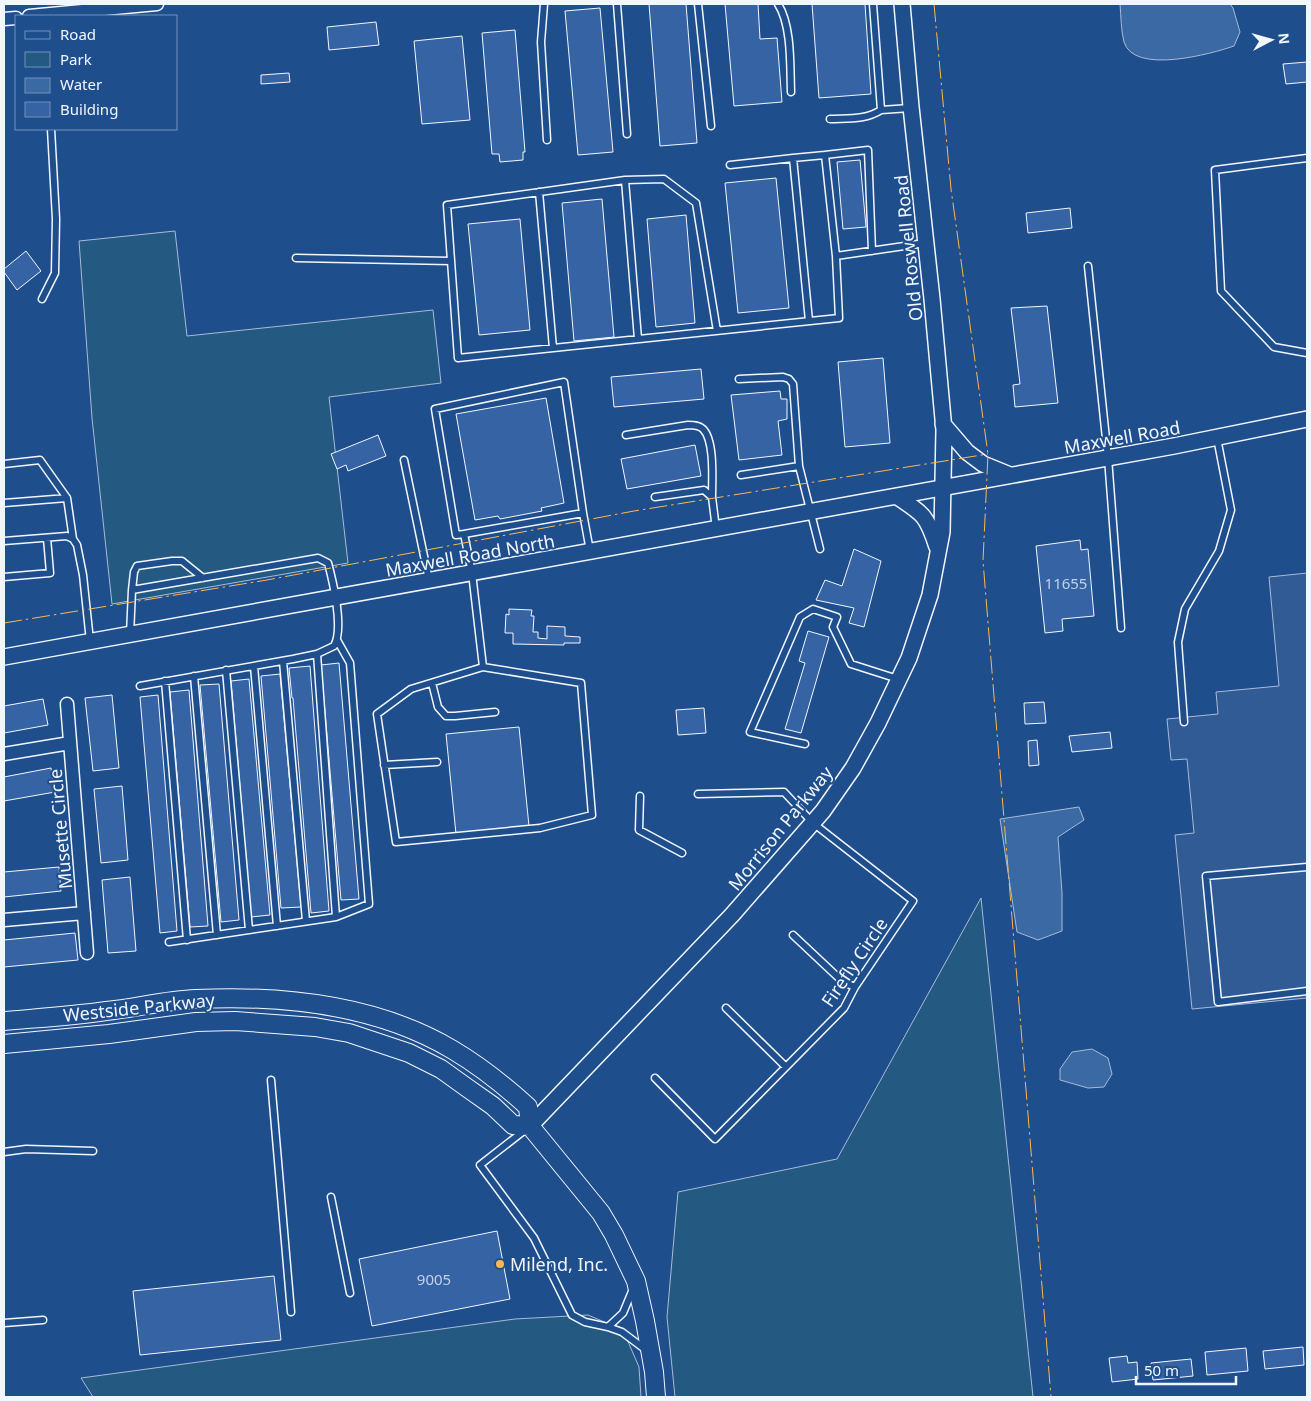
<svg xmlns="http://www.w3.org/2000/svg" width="1311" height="1401" font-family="'Noto Sans',sans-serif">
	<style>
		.green { fill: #245a82; stroke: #a8bbd7 }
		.parking { fill: #305b95; stroke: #a8bbd7 }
		.water { fill: #3b69a3; stroke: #a8bbd7 }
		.building { fill: #3563a3; stroke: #f2f6ff }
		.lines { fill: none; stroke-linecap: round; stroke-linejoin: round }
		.service-casing { stroke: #f2f6ff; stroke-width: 9 }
		.minor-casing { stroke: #f2f6ff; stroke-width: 15 }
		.tertiary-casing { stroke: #f2f6ff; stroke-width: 18 }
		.secondary-casing { stroke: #f2f6ff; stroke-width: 20 }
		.service { stroke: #1f4e8c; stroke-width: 6 }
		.minor { stroke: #1f4e8c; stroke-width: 12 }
		.tertiary { stroke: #1f4e8c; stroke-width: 15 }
		.secondary { stroke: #1f4e8c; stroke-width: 18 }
		.power { stroke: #ffb74d; stroke-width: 1; stroke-dasharray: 18 4 2.5 4; stroke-linecap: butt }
		.poi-dot { fill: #ffb74d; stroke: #1f4e8c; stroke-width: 2 }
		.labels { text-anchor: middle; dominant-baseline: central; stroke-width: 4; stroke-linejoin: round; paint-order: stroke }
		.number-label { font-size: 15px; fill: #c3d1e8 }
		.street-label { font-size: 18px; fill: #f2f6ff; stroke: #1f4e8c }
		.poi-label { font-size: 18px; fill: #f2f6ff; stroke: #1f4e8c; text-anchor: start }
	</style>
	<rect width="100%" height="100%" fill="#1f4e8c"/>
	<path class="green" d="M175,231L187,336L433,310L441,383L329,397L348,563L112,604L92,418L79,241Z
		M981,898L1033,1397H675L667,1317L678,1192L837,1159Z
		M588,1315L623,1330L639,1367L641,1397H93L81,1378L515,1319Z"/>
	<path class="parking" d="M1307,573V998L1192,1009L1175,835L1194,833L1187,759L1171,760L1167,719L1218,714L1216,692L1279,686L1269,577Z"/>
	<path class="water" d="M1120,4H1230L1233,8L1240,32L1234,46C1211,54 1134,75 1124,42C1121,31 1121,16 1120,4Z
		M1079,807L1084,820L1058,837L1062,893V931L1038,940L1017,932L1000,819Z
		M1092,1049L1108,1058L1112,1074L1104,1087L1088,1088L1060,1080V1069L1072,1052Z"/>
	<path class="building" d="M649,4H686L697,143L660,146Z
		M725,4H758L760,39L777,38L782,102L734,106Z
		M812,4H865L871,94L819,98Z
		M600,8L613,152L578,155L565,11Z
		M376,22L379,45L329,50L327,27Z
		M515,30L525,152H523V160L500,162L499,154H492L482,33Z
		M462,36L470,120L422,124L414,41Z
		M1307,62V82L1286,84L1283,64Z
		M289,73L290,82L261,84V75Z
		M860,160L866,227L843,229L837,162Z
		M776,178L789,308L738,313L725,183Z
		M602,199L614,337L574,341L562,203Z
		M1070,208L1072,228L1028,233L1026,213Z
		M686,215L695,323L656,327L647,219Z
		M520,219L530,330L479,335L468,224Z
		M26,251L41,271L17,290L4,272V269Z
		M1047,306L1058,403L1015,407L1013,385L1020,384L1011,308Z
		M883,358L890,443L845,447L838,362Z
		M701,369L704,399L614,407L611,377Z
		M780,391L781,399H787V419L778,421L782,455L739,460L731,395Z
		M546,398L564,503L541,508L542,511L500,519L498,516L475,520L456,414Z
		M378,435L386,456L348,471L346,465L337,469L331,454Z
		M695,445L701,476L627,489L621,459Z
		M1080,540L1081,550L1088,549L1094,616L1062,619L1063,631L1045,633L1036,546Z
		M854,549L881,561L864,627L849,623L854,608L816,600L825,580L842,586Z
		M509,609L532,610L531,616H534L533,632H538V638L547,639V626L565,627V636L580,637V643H564V645L513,644V633H505L506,614L509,615Z
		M808,631L829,637L801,733L785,729L805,663L799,661Z
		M339,663L359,899L341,900L321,665Z
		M310,666L329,911L311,913L293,698H292L289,668Z
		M280,674L301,907L281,908L261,676Z
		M249,679L270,915L251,917L231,681Z
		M219,684L239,920L221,922L200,685Z
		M189,690L208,926L190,927L170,692Z
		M112,695L119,768L93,771L85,698Z
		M158,695L177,931L160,933L140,697Z
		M43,699L48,725L4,733V706Z
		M1044,702L1046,723L1025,724L1024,703Z
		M704,708L706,733L678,735L676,710Z
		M519,727L529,826L456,834L446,734Z
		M1110,732L1112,748L1072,752L1069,736Z
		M1037,740L1039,765L1029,766L1028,741Z
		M51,768L55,792L4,801V777Z
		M122,786L128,860L101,863L94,789Z
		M59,867L61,891L4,897V872Z
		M130,877L136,951L108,953L102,880Z
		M75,933L78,960L4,967V940Z
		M497,1231L510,1299L372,1326L359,1259Z
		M274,1276L281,1340L140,1355L133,1291Z
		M1303,1347L1304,1365L1265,1369L1263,1351Z
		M1246,1348L1248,1371L1207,1375L1205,1352Z
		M1127,1356L1128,1363L1137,1362L1138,1379L1112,1382L1109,1358Z
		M1191,1359L1193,1376L1153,1380L1151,1363Z"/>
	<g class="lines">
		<g class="service-casing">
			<path id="service" d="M544,4L541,42L547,140
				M617,4L627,134
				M698,4L711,126
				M778,4C792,26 790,66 791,92
				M873,4L881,110L910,108
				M830,119C847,118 866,120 881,110
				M825,155L868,150L872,251
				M1307,158L1215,170L1221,291L1274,347L1307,353
				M730,165L793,158
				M625,180L638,339
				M539,192L553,348
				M296,258L451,261
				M1088,266L1108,458L1121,628
				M42,299L55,273L56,219L51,129
				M809,321L793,158L825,155L836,256
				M717,331L696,203L664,179L625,180L447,205L458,358L839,318L836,256L925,243
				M739,379L783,377L789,379L793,384L799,466L820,549
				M626,435L688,425C693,425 699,425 703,429C715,441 712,481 712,497
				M404,460L429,580
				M4,464L40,460L67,498L73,539
				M741,475L799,466
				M655,497L704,490L712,497L716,529
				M4,503L67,498
				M583,513L590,551
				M464,534L583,513L564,382L435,409L456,535L464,534L472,573L483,667L581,683L592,815L540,828L396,842L377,714L411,689L483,667
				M4,541L67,536L73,539L77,545L83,575L90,641
				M4,577L50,573L47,538
				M132,590L134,572L137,566L172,561H182L203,578
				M130,635L132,590L318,558L328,563C333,582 344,629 334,646L317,654L293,659L140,686
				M283,661L306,921
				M254,666L277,926
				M226,670L249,930
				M194,676L217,935
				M165,681L187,940
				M432,683L438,707L446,716H455L495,712
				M1184,722L1178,642L1185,609L1219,551L1231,510L1217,438
				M805,744L750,732L800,617L813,609L837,617L833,627L851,664L898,679
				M384,765L437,762
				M640,796L639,830L682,853
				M1307,867L1206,876L1218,1002L1307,991
				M336,917L369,904L350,663L337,640
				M793,935L843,982L855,987
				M169,942L336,917L317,654
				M726,1008L786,1067
				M655,1078L715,1139L844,1008L855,987L913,901L813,823L784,792L698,794
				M271,1080L291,1312
				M525,1130L480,1165L534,1238L572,1315L585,1322L608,1327L622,1332L646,1350
				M4,1152L26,1149L93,1151
				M331,1197L350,1293
				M4,1323L43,1320
				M608,1327L623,1313L633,1289"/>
		</g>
		<g class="minor-casing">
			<path id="minor" d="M29,16L157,4
				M4,19L16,18
				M67,704L87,953
				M4,754L70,743
				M4,920L84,913"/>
		</g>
		<g class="tertiary-casing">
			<path id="tertiary" d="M943,424L967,452L983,464L1010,475
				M896,496C924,514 927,516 937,547
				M4,657L1174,446L1307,419
				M530,1126L732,915L823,811L853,768L878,723L909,658L930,595L942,532L944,430L932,299L911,107L902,4"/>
		</g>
		<g class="secondary-casing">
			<path id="secondary" d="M4,1021C38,1018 72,1016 106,1011C136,1008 166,1000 196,999C283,995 376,1004 453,1050C480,1066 505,1086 528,1107L530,1126L601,1213L614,1235L636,1281L645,1321L654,1372L656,1397
				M4,1044L109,1034L196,1022L235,1021L315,1027L349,1033L409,1053L441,1069L466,1087L493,1106L513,1125L530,1126"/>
		</g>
		<use href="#service" class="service"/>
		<use href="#minor" class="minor"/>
		<use href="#tertiary" class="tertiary"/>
		<use href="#secondary" class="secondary"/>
		<path class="power" d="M934,4L951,189L988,454L983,561L1051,1397
			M4,623L267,580L634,511L988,454"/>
	</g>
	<circle class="poi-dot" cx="500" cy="1264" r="5"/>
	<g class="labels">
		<g class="number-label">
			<text x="1066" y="583">11655</text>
			<text x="434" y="1279">9005</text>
		</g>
		<g class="street-label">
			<text transform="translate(908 248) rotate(-96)">Old Roswell Road</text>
			<text transform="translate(1122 437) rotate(-10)">Maxwell Road</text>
			<text transform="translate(470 555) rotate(-10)">Maxwell Road North</text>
			<text transform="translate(780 828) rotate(-51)">Morrison Parkway</text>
			<text transform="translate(60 829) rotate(-95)">Musette Circle</text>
			<text transform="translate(854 962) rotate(-56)">Firefly Circle</text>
			<text transform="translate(139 1007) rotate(-6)">Westside Parkway</text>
		</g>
		<g class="poi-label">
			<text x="510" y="1264">Milend, Inc.</text>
		</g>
	</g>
	<rect width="1311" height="1401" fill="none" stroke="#f2f6ff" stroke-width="10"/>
	<rect x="15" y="15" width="162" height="115" fill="#1f4e8c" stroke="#7391ba"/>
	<rect x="25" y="31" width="25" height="8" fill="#1f4e8c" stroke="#7391ba"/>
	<text x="60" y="40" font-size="15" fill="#f2f6ff">Road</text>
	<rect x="25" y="52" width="25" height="15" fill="#245a82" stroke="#7391ba"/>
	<text x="60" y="65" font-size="15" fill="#f2f6ff">Park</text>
	<rect x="25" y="78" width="25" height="15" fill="#3b69a3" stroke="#7391ba"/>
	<text x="60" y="90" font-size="15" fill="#f2f6ff">Water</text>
	<rect x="25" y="102" width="25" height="15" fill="#3563a3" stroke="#7391ba"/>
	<text x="60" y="115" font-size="15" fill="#f2f6ff">Building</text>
	<g transform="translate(1271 40) rotate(84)" stroke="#1f4e8c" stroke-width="4" paint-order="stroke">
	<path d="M0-4L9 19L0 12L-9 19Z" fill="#f2f6ff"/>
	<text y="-8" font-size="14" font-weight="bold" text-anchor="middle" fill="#f2f6ff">N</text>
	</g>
	<path d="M1136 1376v8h100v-8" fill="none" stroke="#f2f6ff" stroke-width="2.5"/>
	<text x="1144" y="1376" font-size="15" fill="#f2f6ff" stroke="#1f4e8c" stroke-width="4" paint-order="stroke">50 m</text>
</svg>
